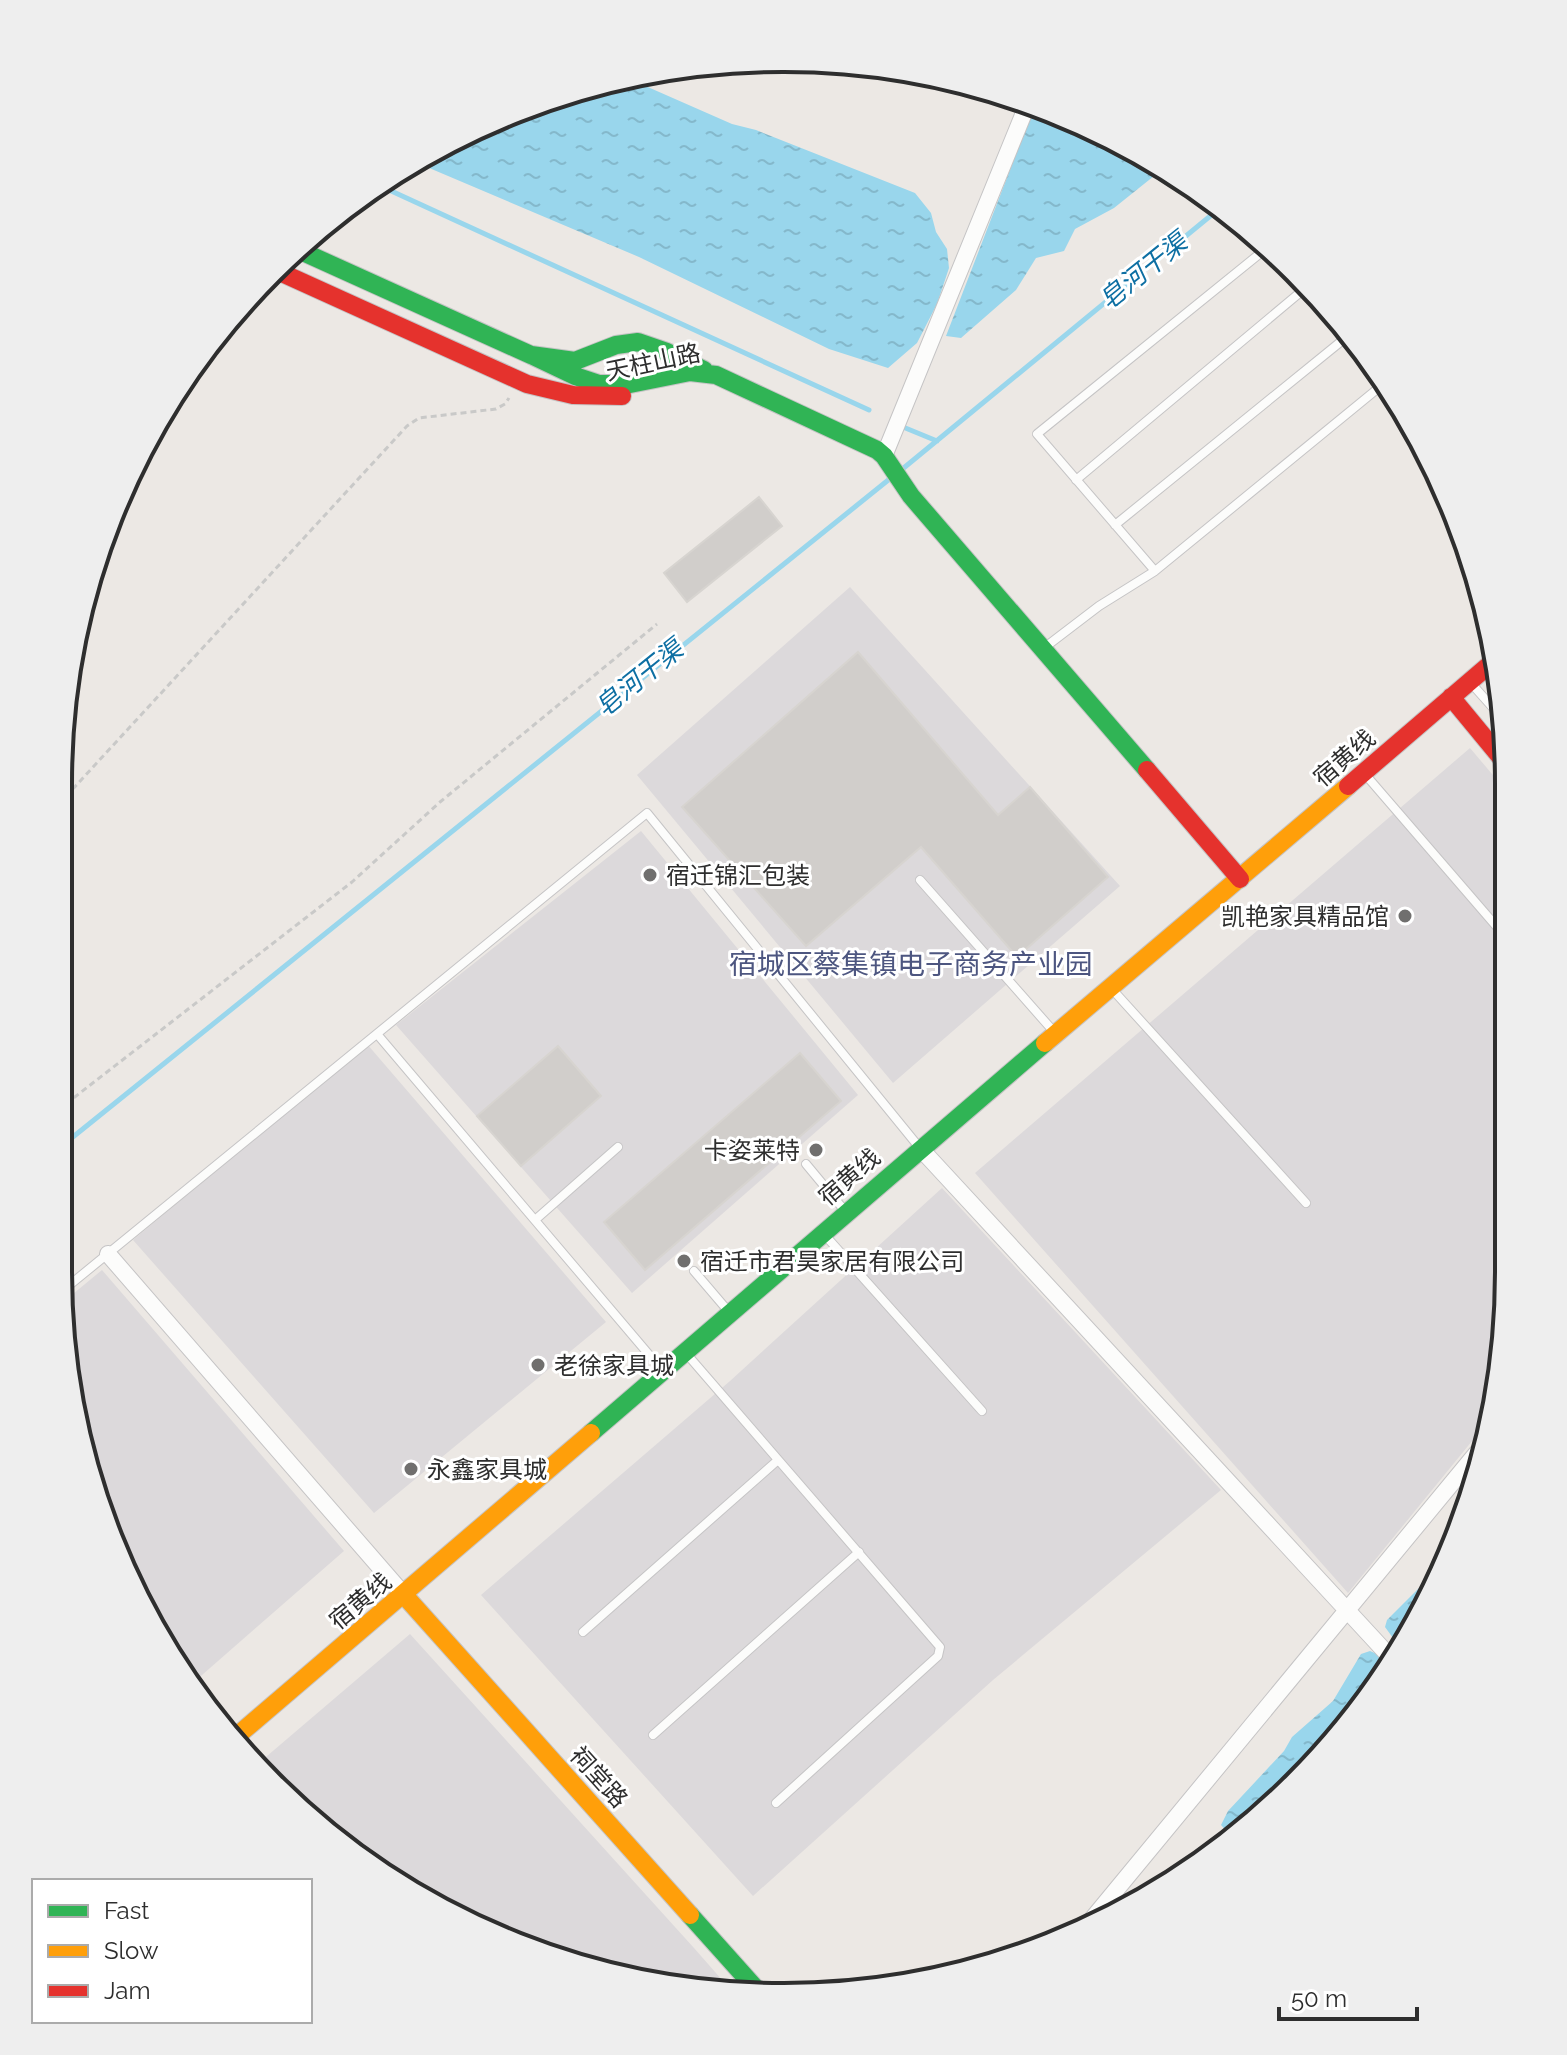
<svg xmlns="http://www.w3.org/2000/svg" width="1567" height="2055" font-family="Raleway,'Noto Sans SC',sans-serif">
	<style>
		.industrial { fill: #dcd9db }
		.water { fill: url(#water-ripples) }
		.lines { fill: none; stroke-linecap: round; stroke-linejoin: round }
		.stream { stroke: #99d6ec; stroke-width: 5 }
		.building { fill: #d1cecb; stroke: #d7d4d0; stroke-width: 2 }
		.lane-casing { stroke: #c5c4c5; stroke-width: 10 }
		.street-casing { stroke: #c5c4c5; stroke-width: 18 }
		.fast-casing { stroke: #c5c4c5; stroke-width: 20 }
		.slow-casing { stroke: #c5c4c5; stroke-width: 20 }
		.jam-casing { stroke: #c5c4c5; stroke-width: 20 }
		.path { stroke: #c9c9c8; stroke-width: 3; stroke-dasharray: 6 4; stroke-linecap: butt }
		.lane { stroke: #fcfcfb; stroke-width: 8 }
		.street { stroke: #fcfcfb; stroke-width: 16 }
		.fast { stroke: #30b455; stroke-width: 18 }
		.slow { stroke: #ff9f0a; stroke-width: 18 }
		.jam { stroke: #e5322d; stroke-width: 18 }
		.poi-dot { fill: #706f6e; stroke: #fff; stroke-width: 3 }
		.labels { text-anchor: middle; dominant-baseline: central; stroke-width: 6; stroke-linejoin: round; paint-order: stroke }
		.street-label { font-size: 24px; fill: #2e2e2e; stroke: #fff }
		.poi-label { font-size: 24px; fill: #2e2e2e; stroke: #fff; text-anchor: start }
		.water-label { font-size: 26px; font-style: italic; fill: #0d6fa3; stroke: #fff }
		.quarter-label { font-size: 28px; fill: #4d5680; stroke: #fff }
		.rim { fill: none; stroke: #2e2e2e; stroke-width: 4 }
	</style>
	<defs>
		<pattern id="water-ripples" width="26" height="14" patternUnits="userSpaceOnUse" patternTransform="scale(2)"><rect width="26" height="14" fill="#99d6ec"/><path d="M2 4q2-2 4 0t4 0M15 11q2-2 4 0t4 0" fill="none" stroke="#84b8cb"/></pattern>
	</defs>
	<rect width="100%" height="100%" fill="#ece8e4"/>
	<path class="industrial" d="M850,587L1120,886L893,1083L637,775Z
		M1470,748L1503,787V1367L1490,1419L1348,1593L975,1173Z
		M641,831L858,1095L632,1293L396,1025Z
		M367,1044L606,1322L374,1513L133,1240Z
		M942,1188L1221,1490L993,1680L753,1896L481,1595L730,1381Z
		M102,1270L344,1551L194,1682L155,1635L83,1460L62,1303Z
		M410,1634L694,1948L730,1989L642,1983L462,1922L305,1817L260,1762Z"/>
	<path class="water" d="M625,77L732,124L756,130L915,193L931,213L936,232L947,249L949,268L937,304L917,343L888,368L829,349L639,257L415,162L505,113Z
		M1035,105L1061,113L1164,168L1114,208L1075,229L1064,251L1036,258L1016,290L961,338L946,336Z
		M1420,1587L1432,1589L1412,1635L1401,1649L1385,1627L1387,1620Z
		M1370,1651L1379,1655L1389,1666L1329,1750L1231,1836L1221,1825L1228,1811L1284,1751L1292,1737L1333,1701L1361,1654Z"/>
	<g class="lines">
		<path class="stream" d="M376,184L869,410
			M903,427L937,441
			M900,471L1220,208
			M58,1149L892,477"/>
	</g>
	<path class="building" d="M759,497L782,526L687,602L664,573Z
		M858,652L998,815L1030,787L1108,877L1017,957L921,847L806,946L682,807Z
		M558,1046L601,1096L521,1166L477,1116Z
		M800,1053L841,1101L645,1270L604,1222Z"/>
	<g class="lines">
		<g class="lane-casing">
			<path id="lane" d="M1076,480L1309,285
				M1115,525L1349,335
				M1155,571L1037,434L1268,247
				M1044,648L1099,606L1155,571L1387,381
				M1470,682L1503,719
				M1364,773L1503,934
				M920,880L1055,1033
				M1111,988L1306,1203
				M377,1034L662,1370
				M806,1164L845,1211
				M535,1220L618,1147
				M823,1233L982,1411
				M694,1271L729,1312
				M61,1292L647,813L919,1147
				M685,1352L940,1647L938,1656L776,1803
				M583,1632L778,1460
				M653,1735L859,1552
				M242,1740L316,1824"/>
		</g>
		<g class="street-casing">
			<path id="street" d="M884,456L1028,103
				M920,1148L1393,1660
				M108,1254L404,1595
				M1088,1924L1485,1443"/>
		</g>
		<g class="fast-casing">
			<path id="fast" d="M303,252L531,355L575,361L616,345L638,342L667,352L704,370
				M531,355L575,376L599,384H630L690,372L716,375L877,450L884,456L911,496L1147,770
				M591,1433L1045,1043
				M690,1915L758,1991"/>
		</g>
		<g class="slow-casing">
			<path id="slow" d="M1045,1043L1348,786
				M404,1595L690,1915
				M238,1735L591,1433"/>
		</g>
		<g class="jam-casing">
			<path id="jam" d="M282,273L527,384L573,395L622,396
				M1451,697L1503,760
				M1147,770L1240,879
				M1348,786L1496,659"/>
		</g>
		<path class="path" d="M59,804L407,426L419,418L496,409L505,404L509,398
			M58,1110L352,882L440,802L657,624"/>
		<use href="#lane" class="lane"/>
		<use href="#street" class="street"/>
		<use href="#fast" class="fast"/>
		<use href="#slow" class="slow"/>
		<use href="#jam" class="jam"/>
	</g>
	<g class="poi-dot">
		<circle cx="650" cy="875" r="8"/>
		<circle cx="1405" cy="916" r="8"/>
		<circle cx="816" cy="1150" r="8"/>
		<circle cx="684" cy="1261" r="8"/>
		<circle cx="538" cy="1365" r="8"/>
		<circle cx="411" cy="1469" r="8"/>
	</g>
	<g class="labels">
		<g class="street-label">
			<text transform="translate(653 362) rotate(-12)">天柱山路</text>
			<text transform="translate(1344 758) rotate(-41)">宿黄线</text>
			<text transform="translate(849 1177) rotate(-41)">宿黄线</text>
			<text transform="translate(360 1601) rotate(-40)">宿黄线</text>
			<text transform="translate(599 1777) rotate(48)">祠堂路</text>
		</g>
		<g class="poi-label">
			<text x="666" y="875">宿迁锦汇包装</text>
			<text x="1389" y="916" text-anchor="end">凯艳家具精品馆</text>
			<text x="800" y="1150" text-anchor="end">卡姿莱特</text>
			<text x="700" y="1261">宿迁市君昊家居有限公司</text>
			<text x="554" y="1365">老徐家具城</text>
			<text x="427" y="1469">永鑫家具城</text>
		</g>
		<g class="water-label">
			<text transform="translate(1143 271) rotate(-39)">皂河干渠</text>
			<text transform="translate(639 678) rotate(-39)">皂河干渠</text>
		</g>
		<g class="quarter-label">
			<text x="911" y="964">宿城区蔡集镇电子商务产业园</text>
		</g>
	</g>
	<path d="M0 0H1567V2055H0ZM783 72H784A711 711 0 0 1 1495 783V1272A711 711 0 0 1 784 1983H783A711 711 0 0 1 72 1272V783A711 711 0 0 1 783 72Z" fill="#eee" fill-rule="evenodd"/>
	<path class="rim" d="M783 72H784A711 711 0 0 1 1495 783V1272A711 711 0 0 1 784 1983H783A711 711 0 0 1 72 1272V783A711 711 0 0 1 783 72Z"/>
	<rect x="32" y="1879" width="280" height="144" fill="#ffffff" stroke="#ababab" stroke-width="2"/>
	<rect x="48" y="1905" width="40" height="12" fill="#30b455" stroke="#ababab" stroke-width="2"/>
	<text x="104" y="1919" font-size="24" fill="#2e2e2e">Fast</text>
	<rect x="48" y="1945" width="40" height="12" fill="#ff9f0a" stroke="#ababab" stroke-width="2"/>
	<text x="104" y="1959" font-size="24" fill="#2e2e2e">Slow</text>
	<rect x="48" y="1985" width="40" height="12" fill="#e5322d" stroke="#ababab" stroke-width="2"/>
	<text x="104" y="1999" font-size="24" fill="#2e2e2e">Jam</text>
	<path d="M1279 2007v12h138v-12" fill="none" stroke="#2e2e2e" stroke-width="4"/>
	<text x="1291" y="2007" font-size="24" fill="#2e2e2e" stroke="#ffffff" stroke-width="6" paint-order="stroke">50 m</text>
</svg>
